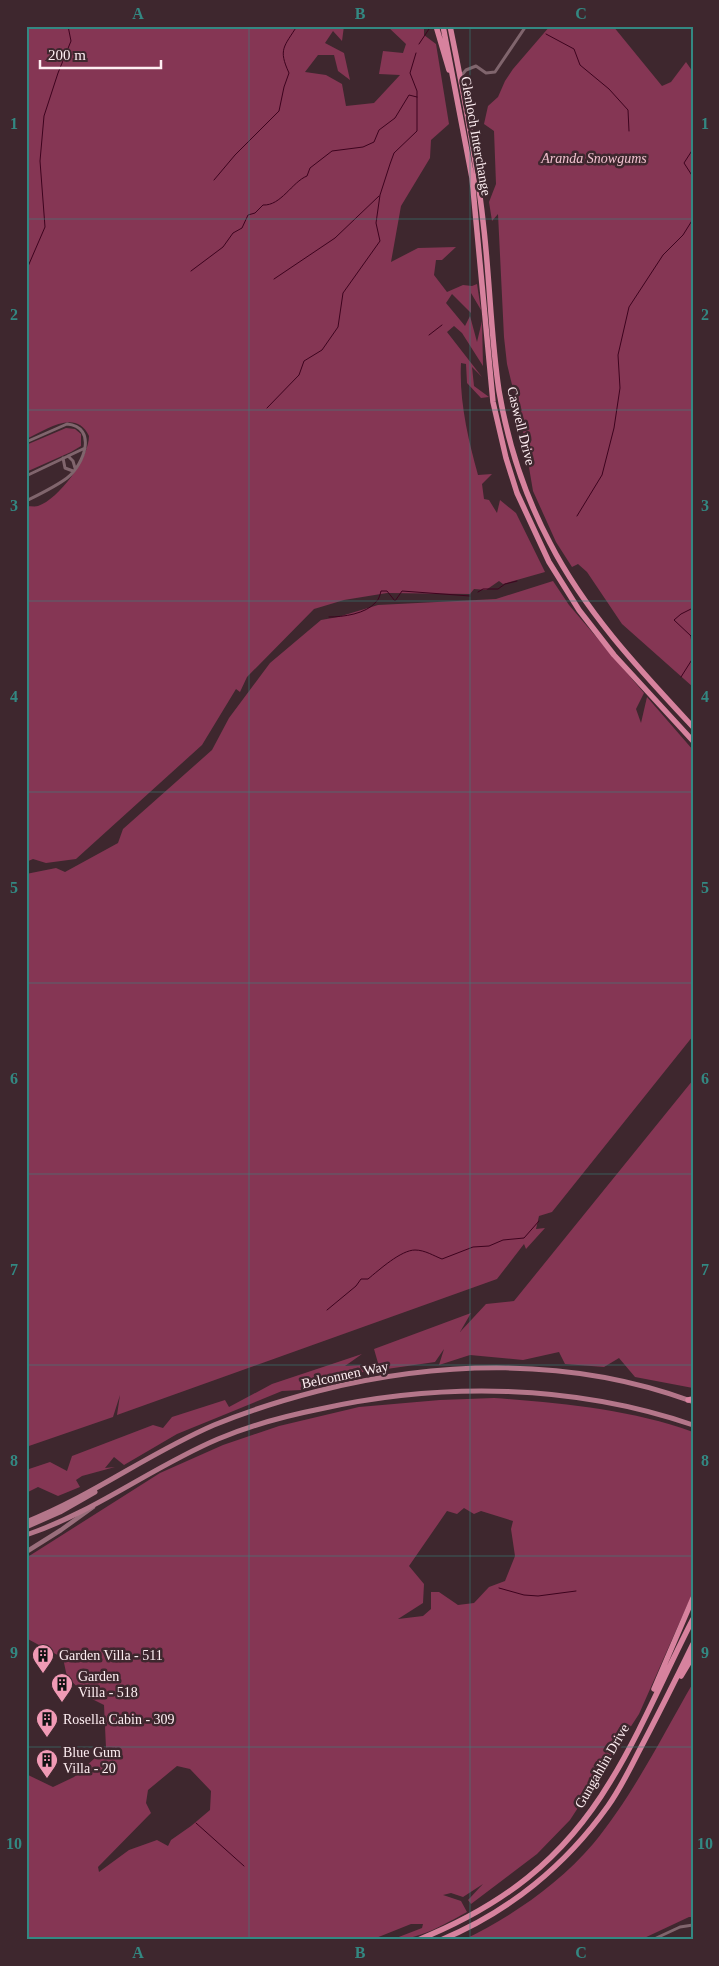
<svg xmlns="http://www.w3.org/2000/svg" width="719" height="1966" font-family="'Times New Roman',serif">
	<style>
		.forest { fill: #853654; fill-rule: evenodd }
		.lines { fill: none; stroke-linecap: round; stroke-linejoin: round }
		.stream { stroke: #3d031e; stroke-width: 1 }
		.street { stroke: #80656d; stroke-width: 3 }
		.secondary { stroke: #9a6e7c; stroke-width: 4.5 }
		.primary { stroke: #b4768a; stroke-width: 5 }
		.highway { stroke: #d7829e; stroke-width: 5.5 }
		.grid { fill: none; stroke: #338882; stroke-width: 1; stroke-opacity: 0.55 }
		.labels { text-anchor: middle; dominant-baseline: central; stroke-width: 5; stroke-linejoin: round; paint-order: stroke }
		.street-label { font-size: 14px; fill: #feeef2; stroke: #3e272e }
		.park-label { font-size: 14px; font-style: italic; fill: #f0c1ce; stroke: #3e272e }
		.poi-label { font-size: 14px; fill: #feeef2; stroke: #3e272e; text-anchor: start }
		.neatline { fill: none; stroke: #338882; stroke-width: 2 }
		.grid-label { font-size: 16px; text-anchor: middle; font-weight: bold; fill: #338882 }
	</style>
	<rect width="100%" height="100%" fill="#3e272e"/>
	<path class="forest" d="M26,26H344L342,41L333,31L325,43L344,53L350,80L338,71L334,55H318L305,72L326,75L342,84L346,106L374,103L400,75L379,74L383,51L403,53L406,44L387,26H424V35L436,44L449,124L431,140L430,158L401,206L391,262L418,248L456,247L442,260H436L434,275L447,292L463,285L472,286L477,284L481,310L471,293V313L452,294L446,303L465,326L470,316L477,342L482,321L483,366L462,333L454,326L447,332L482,377L472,367L474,386L489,397L481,398L467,383L466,364L461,363C459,400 468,439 478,475L492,474L482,484L484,499L489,500L497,513L500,500L516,513L545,572L503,584L499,581L486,590L474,589L470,594L387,593L344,600L314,609L247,677L240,692L236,689L202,745L76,859L46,863L33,859L26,862V506C30,506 35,507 38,506C59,499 89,458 89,436C76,408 46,430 26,439Z
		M550,26H613L662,86L671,82L686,62L693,72V687L622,624L587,572L578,564L572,567L556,542L533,491L522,426L507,364L504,337L498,214L492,221L489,202L496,184L494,131L484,124L488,106L498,97L505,81L513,69Z
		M66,428L75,429L81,434V446L71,452L26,472V445Z
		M553,581L569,605L644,693L636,709L641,723L647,697L693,750V1036L552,1212L539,1216L536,1229L545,1228L526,1249L524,1244L497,1279L117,1415L120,1395L113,1417L26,1447V874L56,868L65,872L118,843L123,829L212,750L229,718L270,663L321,620L338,617L378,605L496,599Z
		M693,1080V1388L635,1377L619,1358L604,1367L565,1364L559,1352L523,1360L470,1355L439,1365L444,1349L435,1362L380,1370L374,1349L471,1313L460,1332L486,1304L514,1301Z
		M362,1354L345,1366L362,1365L367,1371L327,1381L323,1378L301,1390L282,1391L177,1434L124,1465L114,1457L105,1468L115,1467L82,1476L76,1480L80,1487L58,1496L38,1487L26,1493V1470L50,1462L67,1471L72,1456L153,1425L163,1428L172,1417L225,1400L229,1407L272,1384Z
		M494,1398C561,1403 629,1409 693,1432V1592L639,1714L570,1820L537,1854L471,1904L468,1900L483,1884L463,1897L451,1893L443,1895L461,1901L467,1912C443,1925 419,1940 391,1940L422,1928L423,1924H411L371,1940H26V1774L53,1787L74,1777L106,1748L104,1705L88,1697L67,1677L63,1658L26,1638V1558L160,1473L223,1445L279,1426L359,1407L440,1400ZM464,1508L474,1514L481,1511L513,1521L511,1529L515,1556L505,1581L489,1587L474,1603L458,1605L439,1592H431V1609L423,1616L398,1619L423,1603L424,1584L409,1566L447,1511L457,1514ZM177,1766L190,1769L211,1791L210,1810L191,1826L171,1840L168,1846L157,1840L129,1850L99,1872L98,1867L151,1813L146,1803L148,1790Z
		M693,1683V1917H689L640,1940H463C511,1917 558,1885 593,1844C632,1797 663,1735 693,1683Z"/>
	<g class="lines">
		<path class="stream" d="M546,34L574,49L580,65L609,89L628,110L629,131
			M419,44L429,29
			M693,149L684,163L693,177
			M214,180L235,155L279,111L284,87L289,73C278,49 284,47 297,26
			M26,271L45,227L40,161L44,116L58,73L71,41L68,26
			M191,271L223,247L233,233L242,228L248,215L255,213L263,205C281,206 292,182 307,176L310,168L332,151L363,147L374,142L379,130L395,118L409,95L417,97
			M274,279L335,238L379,196
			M429,335L442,325
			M267,408L299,375L304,361L322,350L338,327L343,293L380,241L376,223L380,195L390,164L394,153L417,131V91L410,73L416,53
			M577,516L602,475L614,428L620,388L618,355L629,307L663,255L683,235L693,219
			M478,592L483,589H498L505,584L517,581
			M693,608L681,614L674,620L691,636L693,651
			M329,617C343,617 366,614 376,602C379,599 380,595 381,591H387L395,601L402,591L470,596
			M681,677L693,658
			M327,1310L356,1286L361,1279H368C379,1270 401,1250 415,1250C425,1250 434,1256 442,1259L473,1247L489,1246L503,1240L524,1238L539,1221
			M499,1588L524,1595L538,1596L576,1591
			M196,1823L244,1866"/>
		<path class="street" d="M461,76L466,70L476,66L486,73L495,72L526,26
			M26,442L67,424C98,427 84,465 67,478C55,487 40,494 26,501
			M68,456L73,461L75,468
			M63,458L65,468L73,471
			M26,476L85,448
			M652,1940L680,1927L693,1925"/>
		<path class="secondary" d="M26,1552L61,1530L93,1507"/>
		<path class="primary" d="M26,1522C92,1496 149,1453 214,1425C248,1411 283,1400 318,1391C441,1360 571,1357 691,1401
			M26,1527L60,1512L95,1492
			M26,1535C95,1512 152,1467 218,1439C251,1425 285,1416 320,1409C442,1382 573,1384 693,1425"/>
		<path class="highway" d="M436,26L449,70
			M443,26L472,178L493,402L506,458L517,493L549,562L579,610L614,655L693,741
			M450,26C464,94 477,162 484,230C490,284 491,338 499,391C508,444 525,496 550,543C586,613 640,670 693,727
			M688,1400L693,1399
			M681,1676L693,1656
			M654,1689L693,1598
			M418,1940C502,1906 563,1860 610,1782C642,1730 665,1673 693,1619
			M441,1940C509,1912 566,1865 608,1806C620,1789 629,1771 638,1753C657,1717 675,1681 693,1644"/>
	</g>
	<path class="grid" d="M249,26V1940M470,26V1940M26,219H693M26,410H693M26,601H693M26,792H693M26,983H693M26,1174H693M26,1365H693M26,1556H693M26,1747H693"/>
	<defs>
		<g id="building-pin" transform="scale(1.125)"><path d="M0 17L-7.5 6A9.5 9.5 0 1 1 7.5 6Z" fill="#f09ab5" stroke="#3e272e"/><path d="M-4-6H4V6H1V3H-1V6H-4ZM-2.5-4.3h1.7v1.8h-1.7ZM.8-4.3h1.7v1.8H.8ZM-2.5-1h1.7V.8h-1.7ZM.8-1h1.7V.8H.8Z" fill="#111"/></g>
	</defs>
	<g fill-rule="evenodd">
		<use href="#building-pin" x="43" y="1655"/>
		<use href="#building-pin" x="62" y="1684"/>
		<use href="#building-pin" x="47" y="1719"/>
		<use href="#building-pin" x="47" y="1760"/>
	</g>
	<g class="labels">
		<g class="street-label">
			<text transform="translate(476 136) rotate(80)">Glenloch Interchange</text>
			<text transform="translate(521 426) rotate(76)">Caswell Drive</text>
			<text transform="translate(345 1375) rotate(-12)">Belconnen Way</text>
			<text transform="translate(602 1766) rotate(-60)">Gungahlin Drive</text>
		</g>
		<g class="park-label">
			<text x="594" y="158">Aranda Snowgums</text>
		</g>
		<g class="poi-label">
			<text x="59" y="1655">Garden Villa - 511</text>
			<text x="78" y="1676">Garden<tspan x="78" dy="16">Villa - 518</tspan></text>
			<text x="63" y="1719">Rosella Cabin - 309</text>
			<text x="63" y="1752">Blue Gum<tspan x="63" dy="16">Villa - 20</tspan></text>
		</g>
	</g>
	<rect width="719" height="1966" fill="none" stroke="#3e272e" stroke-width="55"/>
	<path d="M40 60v8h121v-8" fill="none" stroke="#feeef2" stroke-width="2.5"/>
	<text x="48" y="60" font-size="15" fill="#feeef2" stroke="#3e272e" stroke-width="4" paint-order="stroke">200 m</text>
	<rect x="28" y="28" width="664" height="1910" class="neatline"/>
	<g class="grid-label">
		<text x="138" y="19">A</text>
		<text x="360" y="19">B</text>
		<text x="581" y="19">C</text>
		<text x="14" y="129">1</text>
		<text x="705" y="129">1</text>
		<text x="14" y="320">2</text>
		<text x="705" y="320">2</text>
		<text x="14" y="511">3</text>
		<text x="705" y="511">3</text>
		<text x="14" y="702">4</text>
		<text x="705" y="702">4</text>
		<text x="14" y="893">5</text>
		<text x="705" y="893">5</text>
		<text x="14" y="1084">6</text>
		<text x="705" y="1084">6</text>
		<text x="14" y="1275">7</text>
		<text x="705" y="1275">7</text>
		<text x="14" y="1466">8</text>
		<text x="705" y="1466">8</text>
		<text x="14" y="1658">9</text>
		<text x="705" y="1658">9</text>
		<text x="14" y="1849">10</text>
		<text x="705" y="1849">10</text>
		<text x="138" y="1958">A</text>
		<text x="360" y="1958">B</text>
		<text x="581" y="1958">C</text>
	</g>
</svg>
